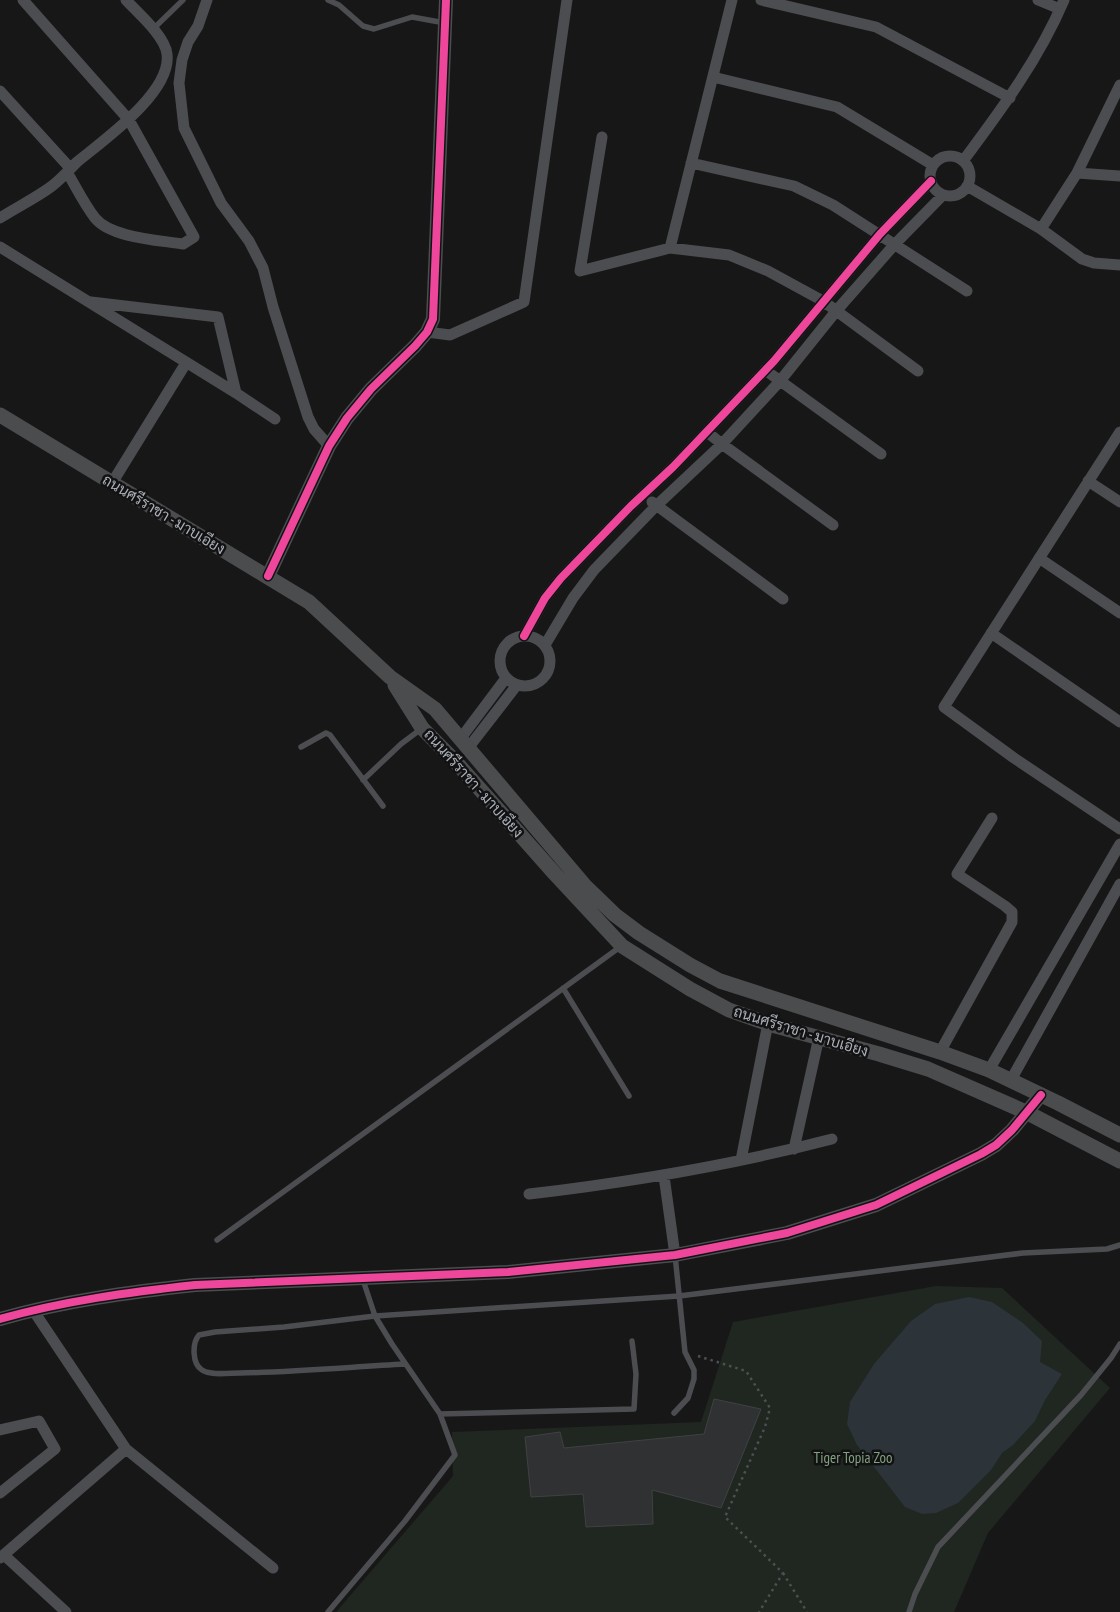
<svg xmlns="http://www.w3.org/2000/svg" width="1120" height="1612" font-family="'PT Sans Narrow',Sarabun,sans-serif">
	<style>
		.green { fill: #202620 }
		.water { fill: #2c3339 }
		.building { fill: #303132; stroke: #404144 }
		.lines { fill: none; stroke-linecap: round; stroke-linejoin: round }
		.path { stroke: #4d4f52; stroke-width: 2.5; stroke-dasharray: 2.5 4; stroke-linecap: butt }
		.service { stroke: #4c4d50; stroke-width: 5.5 }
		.minor { stroke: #4c4d50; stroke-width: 11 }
		.tertiary { stroke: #4c4d50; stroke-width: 14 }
		.secondary { stroke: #4b4c4e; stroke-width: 15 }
		.cycleway-casing { stroke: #121213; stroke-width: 11 }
		.cycleway { stroke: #ed469a; stroke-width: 8 }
		.labels { text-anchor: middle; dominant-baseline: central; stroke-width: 5; stroke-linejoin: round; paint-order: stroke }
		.street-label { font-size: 15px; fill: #aaafb8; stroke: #121213 }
		.park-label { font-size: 15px; fill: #82a182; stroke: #121213 }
	</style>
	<rect width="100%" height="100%" fill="#171718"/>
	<path class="green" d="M936,1286L1002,1288L1110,1388L988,1533L954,1612H336L453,1476L452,1432L701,1422L733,1322Z"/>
	<path class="water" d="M969,1297L992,1302L1023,1323L1042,1341L1040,1362L1062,1374L1045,1400L1035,1421L1013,1445L1002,1453L991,1470L958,1503L936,1513L922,1514L905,1507L857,1445L847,1424L850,1402L874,1364L911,1321L935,1304Z"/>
	<path class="building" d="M714,1399L761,1409L721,1508L652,1490L653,1524L586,1527L583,1494L531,1497L525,1437L560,1432L564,1448L704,1434Z"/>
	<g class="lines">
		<path class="path" d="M698,1356L746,1371L770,1408L765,1427L725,1517L783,1573L759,1612
			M783,1573L807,1612"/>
		<path class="service" d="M328,0L339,5L363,26L374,29L412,17L445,23
			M152,30L183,0
			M301,747L326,733L330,735L383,806
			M363,780L401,744L421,729
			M563,988L629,1096
			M217,1240L620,947
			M363,1280L375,1316L392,1344L440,1414L634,1409L636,1374L632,1341
			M405,1364C350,1367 295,1372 240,1373C229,1373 211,1376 202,1370C192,1364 192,1343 199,1335L215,1332L284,1327L375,1316L679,1296L1023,1253L1107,1249L1120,1245
			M674,1413L688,1398L694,1379V1370L685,1352L675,1255
			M328,1612L405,1521L455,1455L440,1414
			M909,1612L915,1594L938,1547L1081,1395L1111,1358L1120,1344"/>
		<path class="minor" d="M23,0L129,120L194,237L183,244C159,240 111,238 95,218C84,204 76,187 67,172
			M207,0L198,26L188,42L182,60L179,83L184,128L221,203L249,241L263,268L273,307L308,417L314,429L329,446
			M761,0L876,27L1010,98
			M1038,0L1060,9
			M713,77L837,107L933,165
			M0,91L70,168
			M602,137L580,271L670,248L729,255L768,271L823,301L918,371
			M930 176a20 20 0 1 1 40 0a20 20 0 1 1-40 0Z
			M963,161C1001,110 1039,59 1064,0
			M691,163L794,186L833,205L967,291
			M1077,173L1120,176
			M967,186L1041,229L1082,259L1094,263L1120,265
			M0,218C17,207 36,198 52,186C61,179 69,170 77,162C104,140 172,92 167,54C165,36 138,13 126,0
			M1041,229L1077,173L1120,85
			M0,247L236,393L275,419
			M670,248L732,0
			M91,302L218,317L236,393
			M427,332L450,335L524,302L567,0
			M765,370L881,454
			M707,432L722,444L833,525
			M1120,432L944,707L1014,758L1120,829
			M1088,481L1120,502
			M112,483L186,363
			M652,502L783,599
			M1039,558L1120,613
			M991,633L1120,722
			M500 661a25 25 0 1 1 50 0a25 25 0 1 1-50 0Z
			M524,636L545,598L561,578L631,506L673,467L774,361L880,234L931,181
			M545,645L573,598L594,570L656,506L722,444L780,381L837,310L895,244L943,195
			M461,738L506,678
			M469,747L517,685
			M940,1052L1012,922V912L1005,906L957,874L992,818
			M989,1070L1120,844
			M1011,1080L1120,884
			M794,1149L819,1037
			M741,1160L768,1023
			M664,1176L675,1255
			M529,1194C631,1182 732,1165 832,1139
			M33,1310L126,1449L273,1568
			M0,1430L39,1421L55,1449L0,1493
			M4,1555L66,1612
			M0,1558L126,1449"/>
		<path class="tertiary" d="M268,576L329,446L347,418L371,389L415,346L427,332L433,319L446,0
			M0,1319C63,1301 130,1292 195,1285L508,1272L675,1255L787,1233L876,1205L981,1154L996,1145L1012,1130L1041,1095"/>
		<path class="secondary" d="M0,415L309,602L390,677L435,709L586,887L615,915L639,933L690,965L720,981L940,1052L989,1070L1058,1103L1120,1135
			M395,685L422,728L455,761L555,874L622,946L690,989L729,1010L772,1025L879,1054L928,1069L1026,1112L1120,1161"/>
		<g class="cycleway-casing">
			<path id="cycleway" d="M268,576L329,446L347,418L371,389L415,346L427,332L433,319L446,0
				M524,636L545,598L561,578L631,506L673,467L774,361L880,234L931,181
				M0,1319C63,1301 130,1292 195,1285L508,1272L675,1255L787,1233L876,1205L981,1154L996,1145L1012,1130L1041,1095"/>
		</g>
		<use href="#cycleway" class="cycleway"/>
	</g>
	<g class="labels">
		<g class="street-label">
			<text transform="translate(164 514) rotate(31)">ถนนศรีราชา - มาบเอียง</text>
			<text transform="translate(474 783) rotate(48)">ถนนศรีราชา - มาบเอียง</text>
			<text transform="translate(801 1031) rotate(17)">ถนนศรีราชา - มาบเอียง</text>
		</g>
		<g class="park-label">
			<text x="853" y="1457">Tiger Topia Zoo</text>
		</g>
	</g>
</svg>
